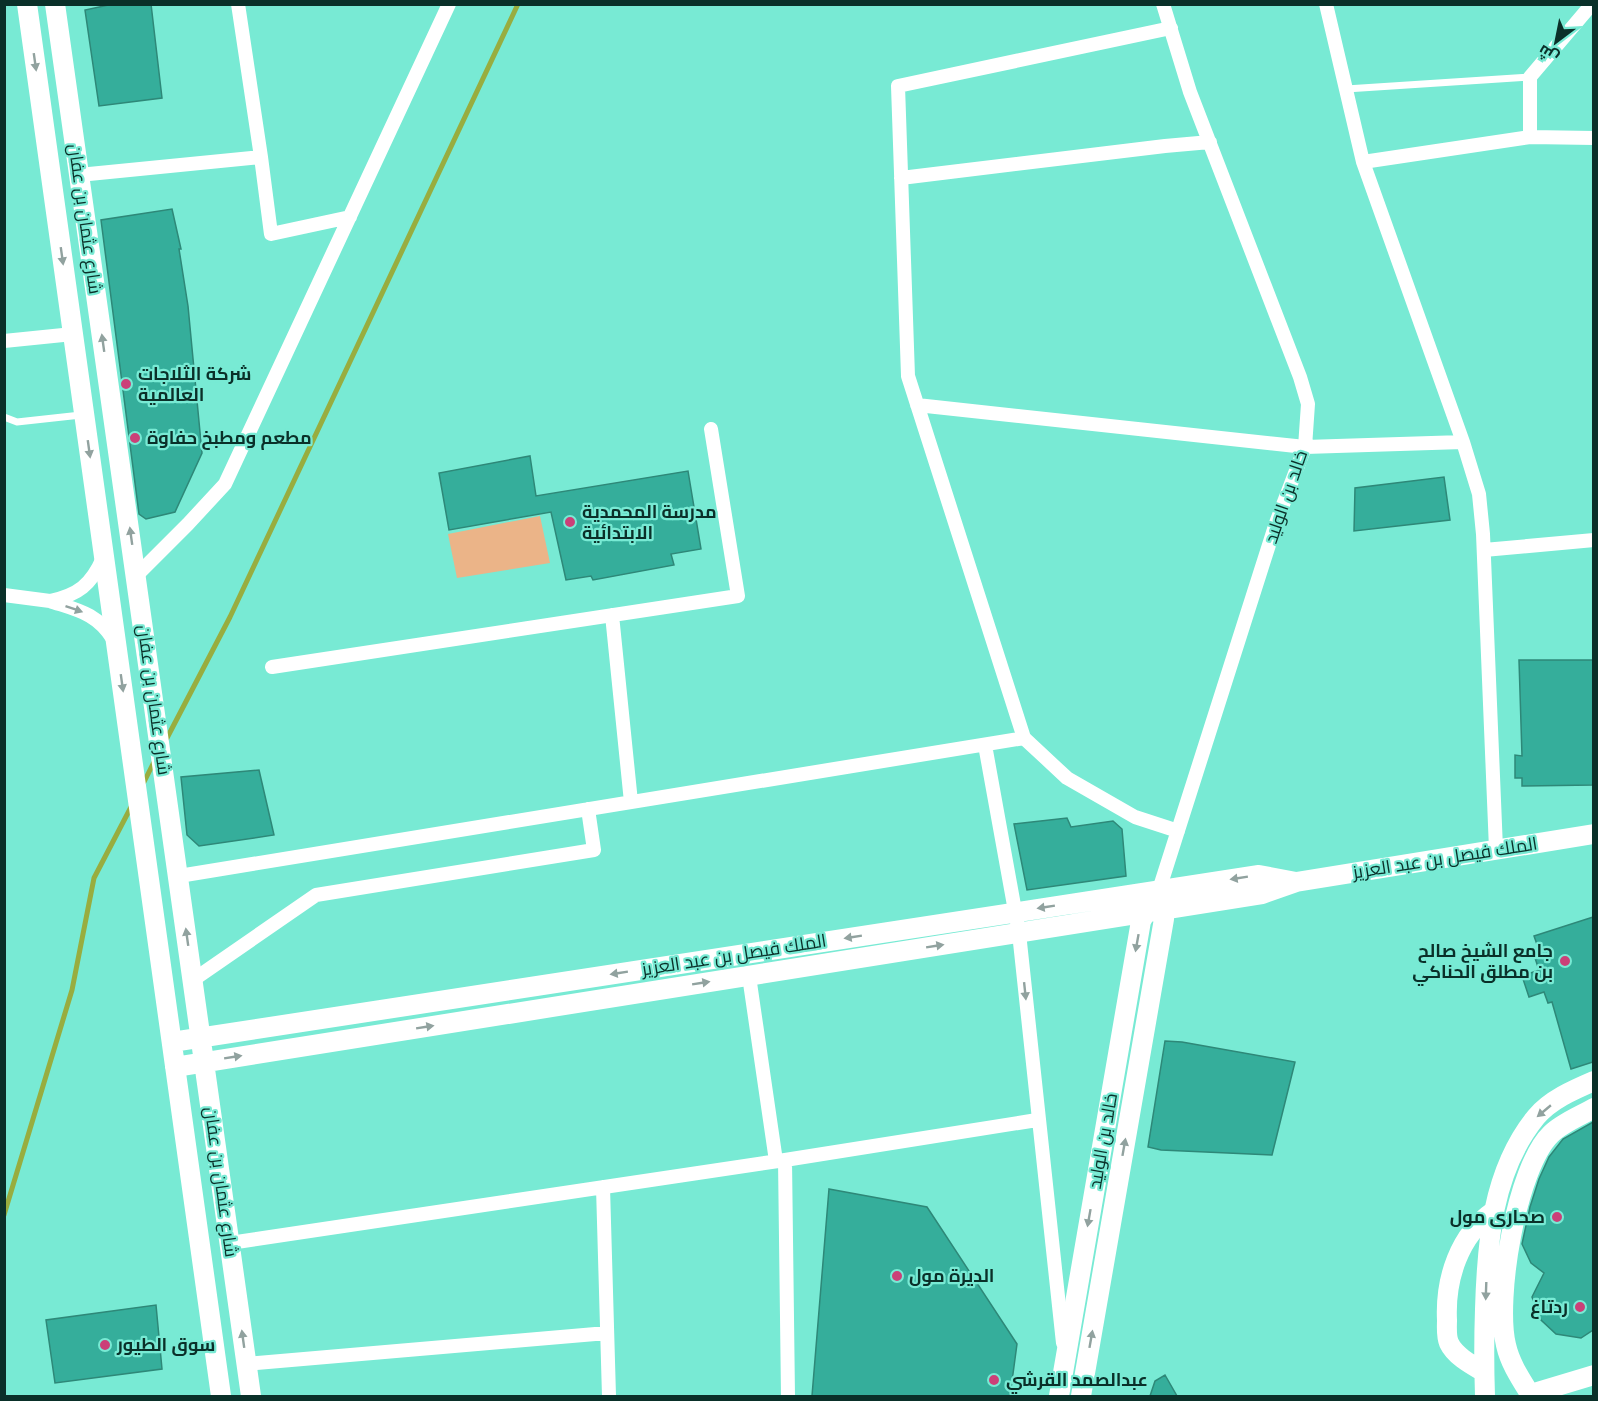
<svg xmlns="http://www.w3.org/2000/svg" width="1598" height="1401" font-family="'Fira Sans',Cairo,sans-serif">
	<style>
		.green { fill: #ebb488 }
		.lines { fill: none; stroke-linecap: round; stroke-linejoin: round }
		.stream { stroke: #98ad3f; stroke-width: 5 }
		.building { fill: #35ae9b; stroke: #2e8878; stroke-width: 1.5 }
		.lane { stroke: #fff; stroke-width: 7 }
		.street { stroke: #fff; stroke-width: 14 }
		.secondary { stroke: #fff; stroke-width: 20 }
		.oneway { fill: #91a29f }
		.poi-dot { fill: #cb4078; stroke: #78ead4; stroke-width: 2 }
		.labels { text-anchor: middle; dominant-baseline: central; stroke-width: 4.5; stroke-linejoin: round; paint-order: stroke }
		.street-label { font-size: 18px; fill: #0a3029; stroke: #78ead4 }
		.poi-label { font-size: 18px; font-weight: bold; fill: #0a3029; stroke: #78ead4; text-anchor: start }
	</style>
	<rect width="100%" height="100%" fill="#78ead4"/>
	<path class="green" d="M540,516L550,563L457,578L448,534Z"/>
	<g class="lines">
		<path class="stream" d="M167,738L230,617L518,4
			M144,782L154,762
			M4,1215L72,990L94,878L131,807"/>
	</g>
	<path class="building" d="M113,4H151L162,98L99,106L85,10Z
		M172,209L181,249H179L188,306L202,453L175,512L146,519L139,514L101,220Z
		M530,456L536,496L688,471L701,549L671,554L674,565L593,580L591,576L566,580L551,512L449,530L439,473Z
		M1444,477L1450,520L1354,531L1355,488Z
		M1519,660H1593V785L1522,786V778H1515V755L1522,756Z
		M259,770L274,835L199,846L187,835L181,777Z
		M1067,818L1071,827L1113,821L1122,829L1126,876L1027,890L1014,824Z
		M1593,917V1062L1571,1069L1552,1002L1548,1003L1544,992L1529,997L1522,976L1539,970L1533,952L1539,950L1534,936Z
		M1165,1041L1182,1042L1295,1062L1272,1155L1161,1150L1148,1147Z
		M1593,1122V1330L1581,1338L1556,1334L1541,1320L1532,1297L1544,1273L1531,1263L1522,1244L1530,1207L1539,1179L1549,1157L1563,1139Z
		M829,1189L927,1207L1017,1344L1010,1396H812Z
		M156,1305L162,1369L55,1383L46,1320Z
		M1165,1375L1177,1396H1150L1155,1381Z"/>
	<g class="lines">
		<path class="lane" d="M1346,89L1530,77
			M4,417L17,422L81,415"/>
		<path class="street" d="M238,4L261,157L271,234L350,217
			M1326,4L1363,162L1463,442L1479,494L1483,534L1496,849
			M1530,137V77L1592,4
			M1363,162L1530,137L1594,138
			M79,175L261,157
			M901,178L1165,146L1210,142
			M4,341L73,334
			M917,405L1305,447L1463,442
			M1484,550L1594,540
			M103,558C91,585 78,595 50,601C77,610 97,613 113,639
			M136,576L188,524L225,484L449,4
			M4,595L50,601
			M612,615L631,802
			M272,667L738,596L711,429
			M1024,738L908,376L898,86L1171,28
			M985,745L1019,933L1063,1343
			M179,876L1024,738L1067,778L1135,817L1178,831
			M1159,890L1276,523L1305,447L1308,404L1300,377L1190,92L1163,4
			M749,976L776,1161
			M193,980L316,895L594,850L588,809
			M785,1160L788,1396
			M603,1187L609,1396
			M230,1243L785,1160L1037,1120
			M246,1364L607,1333"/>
		<path class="secondary" d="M27,4L221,1396
			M55,4L251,1396
			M172,1042L1259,875L1296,882
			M175,1067L1262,894L1296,882L1594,834
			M1484,1372C1472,1365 1455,1356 1449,1343C1446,1336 1447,1327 1447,1320C1445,1279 1459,1235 1494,1211
			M1534,1393L1594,1375
			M1530,1394C1520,1378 1510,1363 1506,1345C1495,1299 1516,1168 1551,1134C1562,1123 1580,1116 1594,1108
			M1059,1396L1141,921L1150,905
			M1081,1396L1164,919L1161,899
			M1485,1396C1484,1367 1484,1338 1485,1309C1487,1243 1492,1171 1536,1117C1550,1100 1573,1090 1594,1081"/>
	</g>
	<defs><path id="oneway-solid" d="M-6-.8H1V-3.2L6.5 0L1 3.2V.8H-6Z" transform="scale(1.5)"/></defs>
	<g class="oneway">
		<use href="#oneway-solid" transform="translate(35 62) rotate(82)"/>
		<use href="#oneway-solid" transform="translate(62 256) rotate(82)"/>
		<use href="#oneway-solid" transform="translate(103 343) rotate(-98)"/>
		<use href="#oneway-solid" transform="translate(89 449) rotate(82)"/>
		<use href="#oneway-solid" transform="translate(131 536) rotate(-98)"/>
		<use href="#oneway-solid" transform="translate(74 609) rotate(19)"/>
		<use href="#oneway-solid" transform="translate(122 683) rotate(82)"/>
		<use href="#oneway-solid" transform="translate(1239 878) rotate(171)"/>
		<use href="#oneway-solid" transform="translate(1046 907) rotate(171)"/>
		<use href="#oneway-solid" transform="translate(187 937) rotate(-98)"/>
		<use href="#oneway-solid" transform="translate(853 937) rotate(171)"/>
		<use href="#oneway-solid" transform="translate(1137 943) rotate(100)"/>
		<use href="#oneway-solid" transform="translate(935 946) rotate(-9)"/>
		<use href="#oneway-solid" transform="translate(619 973) rotate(171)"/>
		<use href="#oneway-solid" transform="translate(701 983) rotate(-9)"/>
		<use href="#oneway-solid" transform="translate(1025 991) rotate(84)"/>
		<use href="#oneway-solid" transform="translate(425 1027) rotate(-9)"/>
		<use href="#oneway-solid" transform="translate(233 1057) rotate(-9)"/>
		<use href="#oneway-solid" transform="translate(1544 1111) rotate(140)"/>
		<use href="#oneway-solid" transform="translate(1124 1147) rotate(-80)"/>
		<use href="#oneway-solid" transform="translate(1089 1218) rotate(100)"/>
		<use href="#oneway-solid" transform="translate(1486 1291) rotate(92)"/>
		<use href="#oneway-solid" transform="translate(243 1339) rotate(-98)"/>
		<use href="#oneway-solid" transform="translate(1091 1339) rotate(-80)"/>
	</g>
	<g class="poi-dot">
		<circle cx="126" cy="384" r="6"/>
		<circle cx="135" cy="438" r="6"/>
		<circle cx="570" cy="522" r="6"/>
		<circle cx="1565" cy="961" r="6"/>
		<circle cx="1557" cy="1217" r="6"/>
		<circle cx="897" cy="1276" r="6"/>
		<circle cx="1580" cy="1307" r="6"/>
		<circle cx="105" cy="1345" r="6"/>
		<circle cx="994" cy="1380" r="6"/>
	</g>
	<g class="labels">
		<g class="street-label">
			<text transform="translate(85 219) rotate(82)">شارع عثمان بن عفان</text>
			<text transform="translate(1286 497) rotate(-71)">خالد بن الوليد</text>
			<text transform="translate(154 700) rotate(82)">شارع عثمان بن عفان</text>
			<text transform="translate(1445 858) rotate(-9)">الملك فيصل بن عبد العزيز</text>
			<text transform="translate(734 955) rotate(-9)">الملك فيصل بن عبد العزيز</text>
			<text transform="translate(1103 1141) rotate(-80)">خالد بن الوليد</text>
			<text transform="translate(221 1182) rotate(82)">شارع عثمان بن عفان</text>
		</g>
		<g class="poi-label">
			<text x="138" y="374">شركة الثلاجات<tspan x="138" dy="21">العالمية</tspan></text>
			<text x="147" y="438">مطعم ومطبخ حفاوة</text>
			<text x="582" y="512">مدرسة المحمدية<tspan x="582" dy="21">الابتدائية</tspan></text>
			<text x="1553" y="951" text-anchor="end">جامع الشيخ صالح<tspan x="1553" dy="21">بن مطلق الحناكي</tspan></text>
			<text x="1545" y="1217" text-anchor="end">صحارى مول</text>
			<text x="909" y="1276">الديرة مول</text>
			<text x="1568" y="1307" text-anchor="end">ردتاغ</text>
			<text x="117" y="1345">سوق الطيور</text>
			<text x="1006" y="1380">عبدالصمد القرشي</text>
		</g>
	</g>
	<rect width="1598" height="1401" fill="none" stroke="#0a3029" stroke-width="12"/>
	<g transform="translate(1556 42) rotate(212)" stroke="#78ead4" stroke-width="4.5" paint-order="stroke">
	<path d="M0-4.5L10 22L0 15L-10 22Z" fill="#0a3029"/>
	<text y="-9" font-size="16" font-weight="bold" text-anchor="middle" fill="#0a3029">ش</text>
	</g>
</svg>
